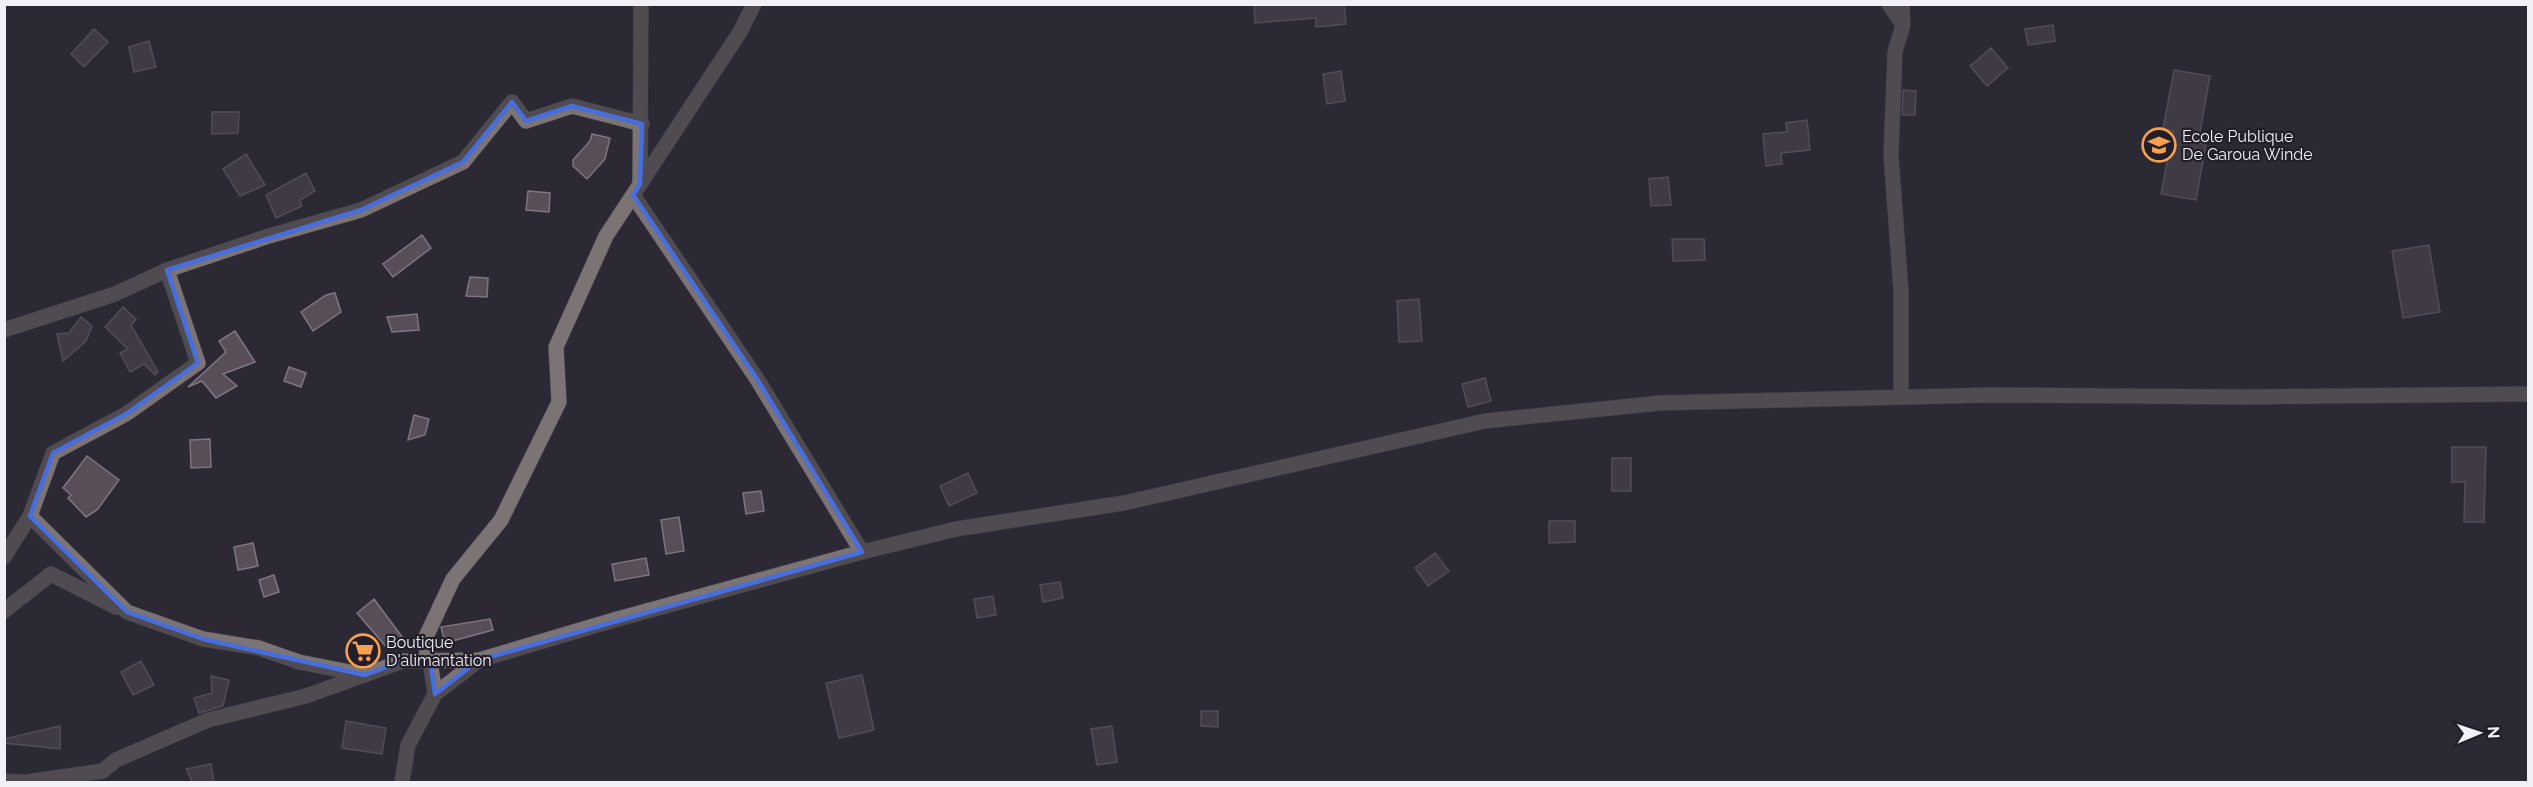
<svg xmlns="http://www.w3.org/2000/svg" width="2533" height="787" font-family="Raleway,sans-serif">
	<style>
		.building { fill: #574e58; stroke: #7f7580; stroke-width: 1.5 }
		.lines { fill: none; stroke-linecap: round; stroke-linejoin: round }
		.minor-casing { stroke: #48454f; stroke-width: 16 }
		.minor { stroke: #7b7374; stroke-width: 15 }
		.marked { fill: none; stroke: #486ede; stroke-width: 4.5; stroke-linejoin: round }
		.labels { text-anchor: middle; dominant-baseline: central; stroke-width: 4.5; stroke-linejoin: round; paint-order: stroke }
		.poi-label { font-size: 16px; fill: #f2f0f7; stroke: #231f2a; text-anchor: start }
	</style>
	<rect width="100%" height="100%" fill="#2c2934"/>
	<path class="building" d="M1254,4H1344L1346,24L1316,27V18L1255,23Z
		M2053,25L2055,41L2028,45L2025,29Z
		M94,29L108,42L84,67L71,54Z
		M149,41L156,67L134,72L129,47Z
		M1991,48L2008,68L1987,86L1970,66Z
		M2174,70L2210,76L2198,143L2206,144L2196,200L2161,194L2173,131L2163,129Z
		M1341,71L1345,101L1327,104L1323,74Z
		M1903,90L1916,91L1915,115H1902Z
		M212,112H239L238,133L212,134Z
		M1807,120L1810,150L1781,153L1782,164L1766,166L1763,134L1787,132L1786,123Z
		M592,134L610,138L605,159L587,179L573,166V160L590,141Z
		M246,154L265,185L240,196L223,169Z
		M306,173L315,191L300,200L302,206L276,218L266,195Z
		M1668,177L1671,205L1651,206L1649,179Z
		M528,191L550,193L549,212L526,210Z
		M422,235L431,248L393,277L383,264Z
		M1672,239H1704L1705,260L1673,261Z
		M2429,245L2440,312L2403,318L2392,251Z
		M470,277L488,278L487,297L466,296Z
		M335,293L341,312L313,331L301,312L326,295Z
		M1419,299L1422,341L1399,342L1397,301Z
		M123,307L136,319L131,325L158,372L155,375L144,364L130,372L120,353L128,349L105,327Z
		M417,314L419,330L392,332L387,317Z
		M81,317L92,326L86,341L63,361L57,334L69,333Z
		M235,331L255,362L223,374L237,386L216,398L202,381L188,387L226,352L219,341Z
		M289,367L306,373L301,387L284,381Z
		M1485,378L1491,401L1468,407L1462,384Z
		M414,415L429,419L425,435L408,440Z
		M210,439L211,467L191,468L190,440Z
		M2452,447H2486L2484,522H2464L2465,482H2452Z
		M87,456L119,480L97,510L86,517L68,498L71,495L63,488Z
		M1612,458H1631V491H1612Z
		M968,473L977,493L949,506L940,486Z
		M761,491L764,511L746,514L743,493Z
		M679,517L684,551L666,554L661,520Z
		M1549,521H1575V542L1549,543Z
		M253,543L258,566L238,570L234,547Z
		M1435,553L1449,571L1428,586L1415,568Z
		M646,558L649,575L615,581L612,564Z
		M274,575L279,592L264,597L259,580Z
		M1060,582L1063,598L1043,602L1040,585Z
		M993,596L996,615L977,618L974,599Z
		M374,599L403,638L388,649L357,613Z
		M490,619L493,630L445,643L441,627Z
		M141,661L154,685L133,695L121,672Z
		M862,675L874,730L839,738L826,683Z
		M211,676L229,680L223,706L199,713L194,698L212,693Z
		M1201,711H1218V727L1201,726Z
		M346,721L386,728L382,754L342,748Z
		M60,726V749L4,743V739Z
		M1112,726L1117,762L1097,765L1091,729Z
		M211,764L214,783H193L186,769Z"/>
	<g class="lines">
		<g class="minor-casing">
			<path id="minor" d="M1889,4L1903,25
				M640,184L641,4
				M633,195L757,379L862,552
				M4,330L115,294L167,270
				M1901,397V291L1891,155L1895,52L1903,25L1902,4
				M4,557L30,516
				M4,611L51,574L116,607
				M365,675L299,662L259,648L203,639L127,612L30,516L53,453L126,414L198,363L167,270L269,236L361,210L463,162L512,102L526,121L572,106L642,124
				M435,694L430,661L424,641L453,579L501,520L559,402L556,347L606,236L740,32L754,4
				M4,781L22,782
				M26,782L103,771L116,760L208,720L306,696L403,661L479,660
				M402,782L408,745L435,694L479,660L614,620L862,552L956,529L1124,503L1485,421L1660,403L1989,395L2242,397L2528,394"/>
		</g>
		<use href="#minor" class="minor"/>
	</g>
	<path d="M0 0H2533V787H0ZM512,102L526,121L572,106L642,124L640,184L633,195L757,379L862,552L479,660L435,694L430,661H403L365,675L203,639L127,612L30,516L53,453L126,414L198,363L167,270L361,210L463,162Z" fill="#2c2934" fill-opacity=".55" fill-rule="evenodd"/>
	<path class="marked" d="M512,102L526,121L572,106L642,124L640,184L633,195L757,379L862,552L479,660L435,694L430,661H403L365,675L203,639L127,612L30,516L53,453L126,414L198,363L167,270L361,210L463,162Z"/>
	<defs>
		<g id="school-ring" transform="scale(1.725)"><circle r="9.5" fill="#231f2a" stroke="#f8a04b" stroke-width="1.5"/><path d="M0-5L7-2L0 1L-7-2ZM-4 1L0 2.5L4 1V4Q0 6-4 4Z" fill="#f8a04b"/></g>
		<g id="supermarket-ring" transform="scale(1.725)"><circle r="9.5" fill="#231f2a" stroke="#f8a04b" stroke-width="1.5"/><path d="M-6-5.5h2.5l.6 2H6L4.5 2H-2.5L-4.4-4H-6ZM-1.5 3.2a1.3 1.3 0 1 0 .1 0ZM3 3.2a1.3 1.3 0 1 0 .1 0Z" fill="#f8a04b"/></g>
	</defs>
	<g fill-rule="evenodd">
		<use href="#school-ring" x="2159" y="145"/>
		<use href="#supermarket-ring" x="363" y="651"/>
	</g>
	<g class="labels">
		<g class="poi-label">
			<text x="2182" y="136">Ecole Publique<tspan x="2182" dy="18">De Garoua Winde</tspan></text>
			<text x="386" y="642">Boutique<tspan x="386" dy="18">D'alimantation</tspan></text>
		</g>
	</g>
	<rect width="2533" height="787" fill="none" stroke="#f2f0f7" stroke-width="12"/>
	<g transform="translate(2479 733) rotate(88)" stroke="#231f2a" stroke-width="4.5" paint-order="stroke">
	<path d="M0-4.5L10 22L0 15L-10 22Z" fill="#f2f0f7"/>
	<text y="-9" font-size="16" font-weight="bold" text-anchor="middle" fill="#f2f0f7">N</text>
	</g>
</svg>
